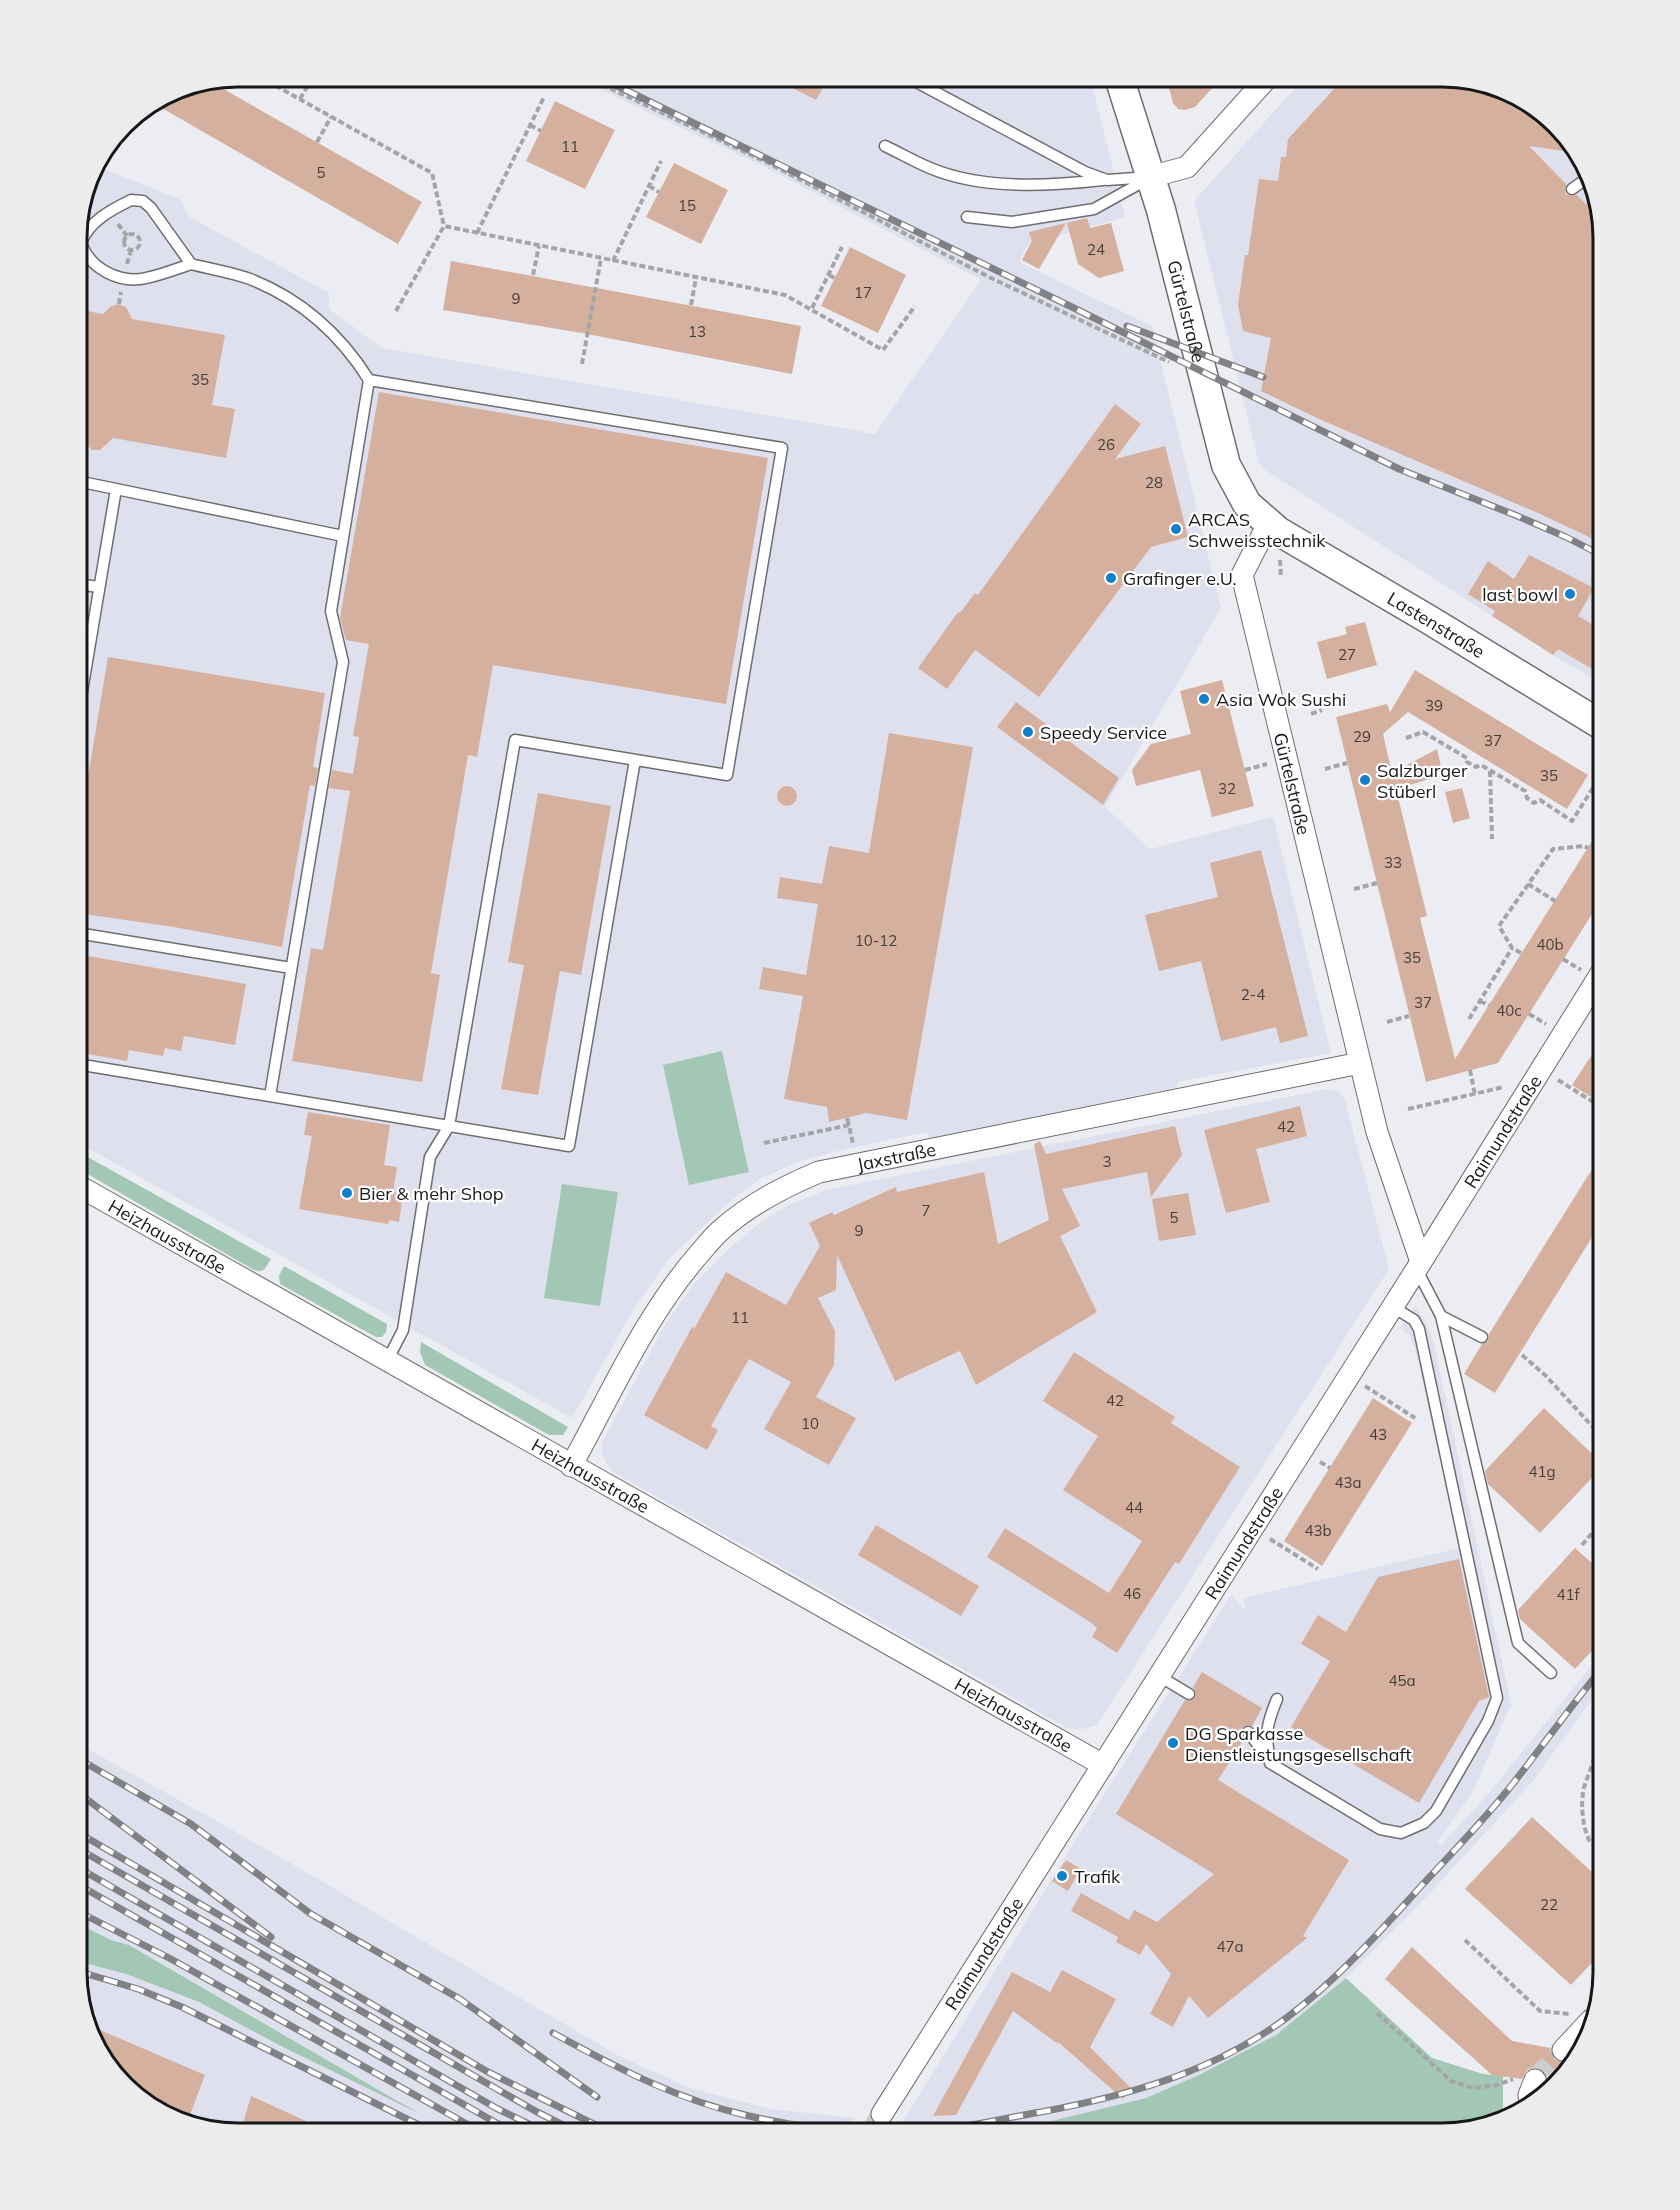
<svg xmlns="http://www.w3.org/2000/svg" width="1680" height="2210" font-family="Mulish,sans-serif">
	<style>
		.built { fill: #dee0ed }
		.green { fill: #a2c7b5 }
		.building { fill: #d6b09f }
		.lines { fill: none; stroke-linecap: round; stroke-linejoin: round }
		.street-tunnel { stroke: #cccdd1; stroke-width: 21; stroke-dasharray: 21 10; stroke-linecap: butt }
		.lane-casing { stroke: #6d6d72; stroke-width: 13 }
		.street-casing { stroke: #6d6d72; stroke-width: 23 }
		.secondary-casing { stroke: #6d6d72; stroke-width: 31 }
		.path { stroke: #a4a5a8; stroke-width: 4; stroke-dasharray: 6 3; stroke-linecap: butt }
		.lane { stroke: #fff; stroke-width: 10 }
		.street { stroke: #fff; stroke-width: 21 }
		.secondary { stroke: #fff; stroke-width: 28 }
		.rail-casing { stroke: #808184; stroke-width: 7 }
		.rail { stroke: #fff; stroke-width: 4.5; stroke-dasharray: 14; stroke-linecap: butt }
		.poi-dot { fill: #117fc9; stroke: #fff; stroke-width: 2 }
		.labels { text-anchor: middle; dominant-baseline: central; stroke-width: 4.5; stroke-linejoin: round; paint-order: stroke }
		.number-label { font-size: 15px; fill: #463d3a }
		.street-label { font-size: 18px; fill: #161718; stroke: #fff }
		.poi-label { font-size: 18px; fill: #161718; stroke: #fff; text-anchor: start }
		.rim { fill: none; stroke: #161718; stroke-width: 3 }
	</style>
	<rect width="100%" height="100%" fill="#ecedf2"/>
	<path class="built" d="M573,77H1090L1125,217L1028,244L1019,262L1152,326L1221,608L1105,807L1150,849L1273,817L1331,1053L1177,1082V1087L929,1140L927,1132L846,1149L801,1161L761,1178L728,1203L669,1259L635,1307L572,1418L77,1142V227L94,165L181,200L188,216L329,293V309L382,348L875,434L981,280L763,166Z
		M1305,77H1453L1523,98L1577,148L1603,238V684L1553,655L1265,470L1259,463L1194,201Z
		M1327,1089L1340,1092L1345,1100L1389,1269L1097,1725L1082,1729H1069L613,1472L605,1461L602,1452V1443L664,1326L694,1284L733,1245L761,1222L786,1206L826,1190Z
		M1416,1306L1427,1324L1434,1344L1511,1704L1473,1792L1437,1842L1441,1845L1490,1792L1603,1651V1685L1532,1782L1430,1893L1346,1978L1276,2035L1199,2075L1146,2098L1035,2125L989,2133H896L1091,1815L1231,1595L1246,1611L1243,1598L1460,1548L1415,1349L1409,1335L1400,1328Z
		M77,1743L270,1851L619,2056L690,2088L771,2109L855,2118L845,2133H237L157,2112L103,2062L77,1972V1961L126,1974L199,2002L279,2045L410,2108L130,1945L111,1940L77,1923Z"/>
	<path class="green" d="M722,1051L749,1172L689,1185L663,1065Z
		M77,1151L271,1259L264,1270L259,1271L254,1270L77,1168Z
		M562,1184L618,1192L600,1306L544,1298Z
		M284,1266L387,1324L386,1332L382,1337H376L280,1284L279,1276Z
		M421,1342L568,1427L563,1435H549L425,1365L420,1352Z
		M77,1923L111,1940L129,1945L420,2114L279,2045L199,2002L126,1974L77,1961Z
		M1346,1978L1432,2058L1483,2074L1503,2076V2115L1443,2133H989L1035,2125L1146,2098L1199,2075L1276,2035Z"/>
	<path class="building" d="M772,77H829L816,100Z
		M1166,77H1222L1195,107L1185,110L1178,109L1173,103Z
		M1345,77H1453L1523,98L1577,148L1578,153L1529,146L1566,184L1565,189L1566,194L1572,196L1577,195L1586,204L1594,205L1604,238V544L1540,514L1319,419L1261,391L1271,338L1243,331L1238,305L1245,255H1248L1259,179L1278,181L1281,157H1286L1288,139Z
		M211,82L422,202L398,244L153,103L176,89Z
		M555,101L615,130L585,189L526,161Z
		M674,163L728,190L701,244L646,217Z
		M1087,218L1090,228L1111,223L1124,271L1099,278L1078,264L1067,223Z
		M1066,223L1039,269L1022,260L1032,241L1029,232Z
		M850,247L906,275L878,333L821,306Z
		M451,261L801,326L792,374L582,333L443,310Z
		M118,304L126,307L132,319L225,335L212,405L235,409L226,458L113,438L100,450H92L86,444L80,432L77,431V309L103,314L110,307Z
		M379,392L768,458L726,704L493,665L477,757L468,755L431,973L440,975L422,1082L292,1061L311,948L323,950L350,791L329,788L332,770L353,774L359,737L353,736L369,644L346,640L340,618Z
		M1115,404L1141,424L1115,459L1165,446L1188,537L1151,547L1039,697L975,650L947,689L918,668L958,612L960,613L975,593L978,595Z
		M1529,555L1594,588L1578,616L1604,631V676L1558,649L1553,655L1492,616L1495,611L1468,594L1488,561L1514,579Z
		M1365,622L1377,665L1327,679L1317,642L1347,634L1345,627Z
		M108,657L325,693L313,767L318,768L315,786L310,785L282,947L174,927L77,913V842Z
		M1415,670L1588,775L1567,809L1408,712L1383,734L1392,773L1437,749L1443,775L1396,789L1427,916L1420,918L1455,1059L1604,822V895L1498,1063L1426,1082L1336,717L1387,704L1390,712Z
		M1222,680L1254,806L1212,817L1200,770L1136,786L1132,770L1151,744L1191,734L1180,691Z
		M1016,702L1119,778L1103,805L997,727Z
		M889,733L973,747L907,1120L866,1113L829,1122L827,1107L784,1099L803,996L759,989L763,967L806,975L818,904L777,898L780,877L822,884L829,846L869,853Z
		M777 796a10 10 0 1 1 20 0a10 10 0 1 1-20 0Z
		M1462,788L1470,818L1453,823L1445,792Z
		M538,793L611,806L581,975L560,971L538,1095L501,1089L524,965L508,962Z
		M1261,850L1308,1036L1280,1043L1276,1027L1221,1041L1201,961L1159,971L1145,915L1218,897L1210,863Z
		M77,954L246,984L235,1045L184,1036L181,1051L165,1048L163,1056L129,1050L127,1061L77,1052Z
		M1604,1036V1105L1572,1085Z
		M1300,1106L1307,1136L1256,1149L1270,1202L1226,1213L1204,1130Z
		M308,1112L390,1125L384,1165L397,1167L393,1192L403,1194L399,1222L389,1220L388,1224L299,1209L312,1136L304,1135Z
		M1175,1126L1182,1155L1151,1197L1147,1172L1062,1189L1080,1226L1060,1236L1097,1312L976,1385L960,1351L895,1381L837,1255L836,1290L818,1298L835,1331L834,1365L816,1397L856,1418L829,1465L764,1429L791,1382L749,1359L711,1426L718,1430L707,1450L644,1415L692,1327L694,1329L726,1272L786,1305L820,1246L809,1223L832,1212L834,1215L896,1187L897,1192L984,1172L998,1244L1049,1220L1034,1144L1040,1141L1046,1154Z
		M1604,1150V1218L1495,1393L1464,1374L1482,1344L1488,1341L1489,1334Z
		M1188,1193L1196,1235L1159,1241L1152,1199Z
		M1074,1352L1175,1417L1171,1423L1240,1467L1179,1564L1175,1562L1117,1653L1092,1637L1097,1628L1090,1622L987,1557L1005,1528L1109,1593L1142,1541L1063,1490L1098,1436L1043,1401Z
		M1373,1398L1412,1423L1322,1566L1284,1541Z
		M1544,1408L1604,1465L1540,1533L1488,1484L1485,1471Z
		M876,1525L979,1586L961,1616L858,1555Z
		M1575,1548L1604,1574V1638L1575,1669L1520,1619L1518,1610Z
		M1459,1559L1489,1697L1479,1701L1419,1803L1291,1727L1330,1661L1301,1644L1318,1615L1346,1632L1378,1577Z
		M1202,1672L1262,1708L1252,1726L1246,1725L1241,1729V1734L1244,1739L1218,1780L1349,1860L1303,1936L1307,1938L1208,2018L1189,1996L1173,2027L1150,2014L1171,1974L1146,1944L1140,1955L1116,1942L1118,1937L1071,1911L1081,1893L1129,1920L1134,1910L1157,1922L1214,1874L1116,1814L1185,1700L1189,1701L1195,1698L1196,1694L1193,1687Z
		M1532,1817L1604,1883V1950L1571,1985L1465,1889Z
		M1066,1860L1081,1869L1068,1891L1052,1881Z
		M1412,1947L1512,2041L1551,2048L1554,2059L1561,2062H1567L1575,2055L1579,2056L1554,2082H1547L1545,2072L1534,2067L1527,2070L1522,2079L1492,2075L1385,1979Z
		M1062,1970L1116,1999L1090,2047L1132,2089L1123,2099L1057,2041L1058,2044L1013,2011L956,2115L933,2116L1012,1972L1050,1992Z
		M93,2027L205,2075L188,2120L157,2112L103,2062Z
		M251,2096L332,2133H259L242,2127Z"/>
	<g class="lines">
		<path class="street-tunnel" d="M1535,2080L1563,2050
			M870,2133L882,2114"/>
		<g class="lane-casing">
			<path id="lane" d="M907,77L1085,172L1107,180L1150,177
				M885,146C900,153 915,162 930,168C982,190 1049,186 1103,180
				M1572,189L1586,179
				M131,200L143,201L151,208L191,264C176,269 161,275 146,278C120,284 90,269 81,243C89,221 111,210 131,200Z
				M967,217L1012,222L1094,209L1148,179
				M191,264C210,269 231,272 250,279C301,299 340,334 369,380
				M77,481L116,489
				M77,584L99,587
				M77,721L116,489L343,536
				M77,933L291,968
				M77,1064L569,1146L635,760
				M270,1096L343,662L331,611L369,380L782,448L727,775L515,740L449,1126L430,1157L403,1330L387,1361
				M1417,1270L1441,1316L1482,1337
				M1441,1316L1518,1643L1551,1673
				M1159,1676L1189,1694
				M1277,1699C1266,1726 1265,1733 1270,1763L1380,1829L1401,1833L1424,1823L1436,1811L1488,1721L1497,1698L1419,1329L1414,1320L1393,1307
				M1248,1732L1266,1755"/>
		</g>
		<g class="street-casing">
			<g id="street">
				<path d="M1150,177L1187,167L1268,77"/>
				<path id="s1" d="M1268,524L1242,575L1377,1132L1421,1262"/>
				<path id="s2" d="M77,1185L1103,1765"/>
				<path id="s3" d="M571,1466C611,1394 645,1316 699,1254C706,1246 713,1237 721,1230C750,1204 783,1187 819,1172L1360,1063"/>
				<path d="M1563,2050L1591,2020"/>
				<path d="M1531,2107L1529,2095L1535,2080"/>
				<path id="s4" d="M882,2114L1416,1270L1603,970"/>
			</g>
		</g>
		<g class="secondary-casing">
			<g id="secondary">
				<path id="s5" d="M1119,77L1161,210L1226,465L1247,504L1278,531L1428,619L1603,726"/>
			</g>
		</g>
		<path class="path" d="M260,77L432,173L444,226
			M586,77L766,162L991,278L1169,362
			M300,99L313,77
			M530,125L541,131
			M317,142L331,117
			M649,186L659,192
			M118,224L127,236
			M477,233L544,97
			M124 242a8 8 0 1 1 16 0a8 8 0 1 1-16 0Z
			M613,261L661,161
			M127,264L131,250
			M533,275L539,246
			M829,275L835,278
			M119,304L121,292
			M691,305L696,278
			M812,308L842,247
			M396,311L444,226L785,295L883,350L915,306
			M582,364L601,258
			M1280,560L1281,577
			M1311,714L1322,710
			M1406,738L1423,732L1467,758V762L1476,767L1481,765L1525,791L1527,798L1534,803L1540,800L1572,821L1603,772
			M1325,769L1347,763
			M1245,770L1267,764
			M1490,771L1492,839
			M1528,884L1555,901
			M1354,889L1377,883
			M1597,905L1603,909
			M1521,953L1512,948L1499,926L1553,849L1584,846L1588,848
			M1563,959L1581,970
			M1480,1001L1489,1005
			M1529,1014L1546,1024
			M1469,1019L1512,948
			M1387,1022L1409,1016
			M1470,1070L1475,1095
			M1558,1080L1603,1108
			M1408,1109L1504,1087
			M847,1118L849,1125
			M764,1143L849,1125L853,1144
			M1522,1355L1546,1376L1603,1438
			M1365,1386L1415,1418
			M1320,1462L1330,1468
			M1270,1539L1318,1569
			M1582,1545L1603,1520
			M1603,1854L1589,1840L1584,1826L1582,1807L1583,1790L1603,1734
			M1465,1940L1540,2011L1569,2014
			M1377,2013L1451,2081L1473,2088L1497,2085L1513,2079"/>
		<use href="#lane" class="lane"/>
		<use href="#street" class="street"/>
		<use href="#secondary" class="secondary"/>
		<g class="rail-casing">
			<path id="rail" d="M599,77L1078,310L1399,469L1515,515L1566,537L1603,556
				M1127,326L1263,377
				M77,1758L191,1824L311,1914L460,1999L597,2097
				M77,1792L271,1937
				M77,1832L488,2072L612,2133
				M77,1848L537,2112L579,2133
				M77,1867L496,2108L547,2133
				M77,1884L514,2133
				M77,1911L171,1959L483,2133
				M77,1971L138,1989L182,2007L435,2133
				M553,2033C617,2068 678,2100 749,2116C814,2131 882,2136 948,2128C979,2125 1010,2117 1041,2112C1136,2094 1228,2068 1304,2004C1348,1968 1385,1926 1423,1884C1452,1853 1481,1823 1507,1791C1540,1750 1570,1707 1603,1667"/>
		</g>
		<use href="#rail" class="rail"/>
	</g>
	<g class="poi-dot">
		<circle cx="1176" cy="529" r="6"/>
		<circle cx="1111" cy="578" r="6"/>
		<circle cx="1570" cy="594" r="6"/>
		<circle cx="1204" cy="699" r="6"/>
		<circle cx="1028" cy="732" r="6"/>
		<circle cx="1365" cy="780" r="6"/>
		<circle cx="347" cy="1193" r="6"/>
		<circle cx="1173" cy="1743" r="6"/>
		<circle cx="1062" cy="1876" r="6"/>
	</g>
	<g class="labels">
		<g class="number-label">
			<text x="570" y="146">11</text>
			<text x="321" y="172">5</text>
			<text x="687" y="205">15</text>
			<text x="1096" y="249">24</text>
			<text x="863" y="292">17</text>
			<text x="516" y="298">9</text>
			<text x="697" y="331">13</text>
			<text x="200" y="379">35</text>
			<text x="1106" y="444">26</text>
			<text x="1154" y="482">28</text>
			<text x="1347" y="654">27</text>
			<text x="1434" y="705">39</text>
			<text x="1362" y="736">29</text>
			<text x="1493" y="740">37</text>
			<text x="1549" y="775">35</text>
			<text x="1227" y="788">32</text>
			<text x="1393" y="862">33</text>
			<text x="876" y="940">10-12</text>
			<text x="1550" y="944">40b</text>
			<text x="1412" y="957">35</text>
			<text x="1253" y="994">2-4</text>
			<text x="1423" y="1002">37</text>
			<text x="1509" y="1010">40c</text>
			<text x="1286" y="1126">42</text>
			<text x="1107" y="1161">3</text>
			<text x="926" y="1210">7</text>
			<text x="1174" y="1217">5</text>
			<text x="859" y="1230">9</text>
			<text x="740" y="1317">11</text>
			<text x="1115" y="1400">42</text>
			<text x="810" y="1423">10</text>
			<text x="1378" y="1434">43</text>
			<text x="1542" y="1471">41g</text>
			<text x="1348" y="1482">43a</text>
			<text x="1134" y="1507">44</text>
			<text x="1318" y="1530">43b</text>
			<text x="1132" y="1593">46</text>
			<text x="1568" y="1594">41f</text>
			<text x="1402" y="1680">45a</text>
			<text x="1549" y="1904">22</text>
			<text x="1230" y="1946">47a</text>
		</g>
		<g class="street-label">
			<text stroke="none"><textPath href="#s5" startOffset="244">Gürtelstraße</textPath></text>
			<text stroke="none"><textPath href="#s5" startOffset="672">Lastenstraße</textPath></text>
			<text stroke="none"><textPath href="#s1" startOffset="272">Gürtelstraße</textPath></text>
			<text stroke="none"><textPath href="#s4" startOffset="1162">Raimundstraße</textPath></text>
			<text stroke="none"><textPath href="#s3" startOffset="474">Jaxstraße</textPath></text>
			<text stroke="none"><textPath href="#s2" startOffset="104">Heizhausstraße</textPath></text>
			<text stroke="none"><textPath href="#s2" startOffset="590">Heizhausstraße</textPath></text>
			<text stroke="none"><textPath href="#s4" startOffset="676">Raimundstraße</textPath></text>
			<text stroke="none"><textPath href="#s2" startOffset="1076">Heizhausstraße</textPath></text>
			<text stroke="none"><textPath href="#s4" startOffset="190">Raimundstraße</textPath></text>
		</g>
		<g class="poi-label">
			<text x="1188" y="519">ARCAS<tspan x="1188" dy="21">Schweisstechnik</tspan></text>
			<text x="1123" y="578">Grafinger e.U.</text>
			<text x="1558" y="594" text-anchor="end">last bowl</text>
			<text x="1216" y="699">Asia Wok Sushi</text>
			<text x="1040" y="732">Speedy Service</text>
			<text x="1377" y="770">Salzburger<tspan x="1377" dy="21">Stüberl</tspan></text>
			<text x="359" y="1193">Bier &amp; mehr Shop</text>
			<text x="1185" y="1733">DG Sparkasse<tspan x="1185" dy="21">Dienstleistungsgesellschaft</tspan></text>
			<text x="1074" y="1876">Trafik</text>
		</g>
	</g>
	<path d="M0 0H1680V2210H0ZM238 87H1442A151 151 0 0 1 1593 238V1972A151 151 0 0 1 1442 2123H238A151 151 0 0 1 87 1972V238A151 151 0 0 1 238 87Z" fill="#ececed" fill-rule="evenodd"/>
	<path class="rim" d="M238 87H1442A151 151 0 0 1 1593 238V1972A151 151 0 0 1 1442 2123H238A151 151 0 0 1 87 1972V238A151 151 0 0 1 238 87Z"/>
</svg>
